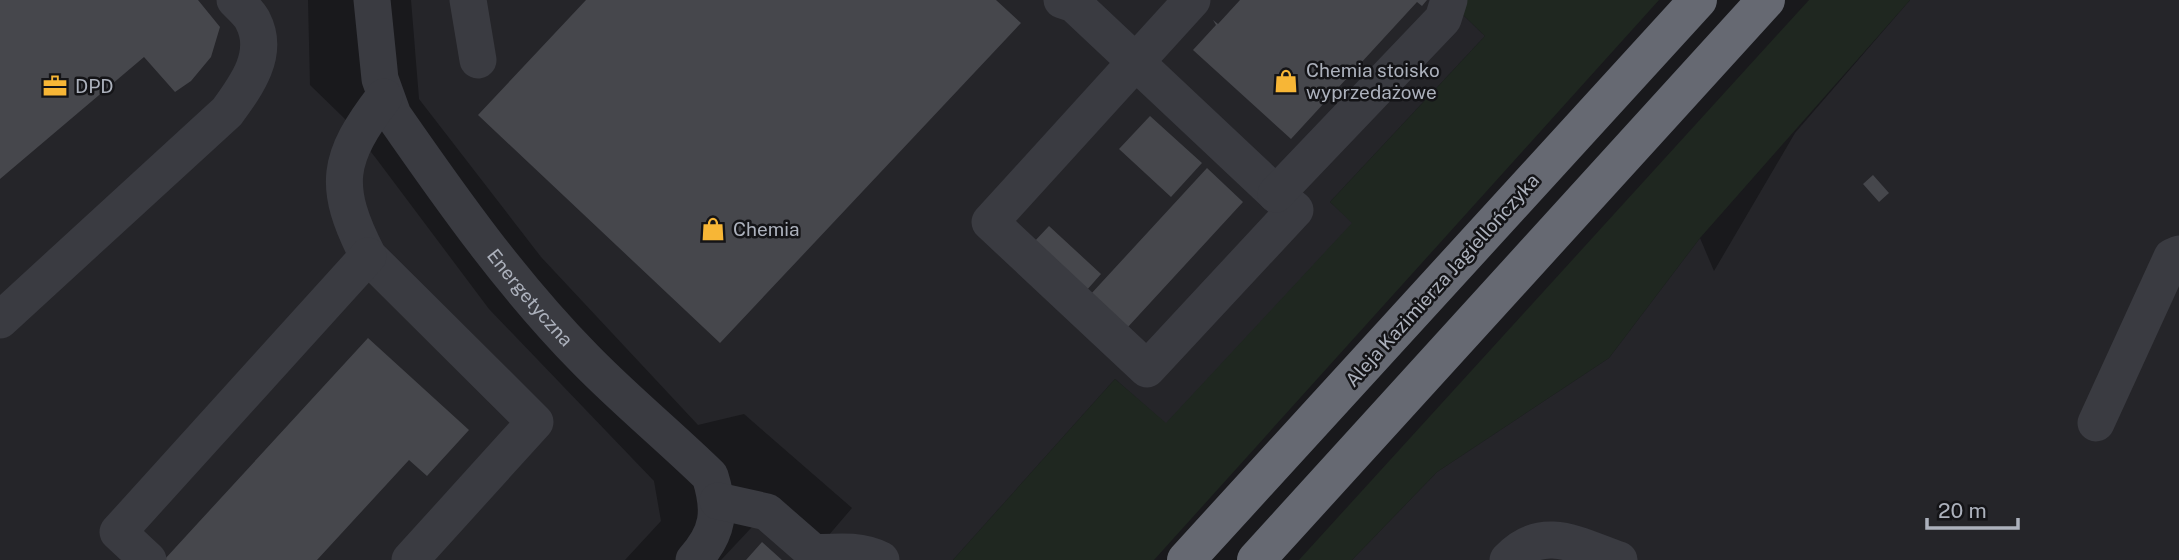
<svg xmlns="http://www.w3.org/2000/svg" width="2179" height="560" font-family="'Public Sans',sans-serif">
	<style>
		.built { fill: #252529 }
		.green { fill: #1f2720 }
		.building { fill: #46474c }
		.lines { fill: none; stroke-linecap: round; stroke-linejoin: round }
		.minor { stroke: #3a3b41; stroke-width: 37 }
		.highway { stroke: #666972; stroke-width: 38 }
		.labels { text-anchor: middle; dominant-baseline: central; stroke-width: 5; stroke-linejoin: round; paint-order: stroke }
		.poi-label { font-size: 19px; fill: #acb1bc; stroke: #141417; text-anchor: start }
		.street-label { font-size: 19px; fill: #acb1bc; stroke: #141417 }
	</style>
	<rect width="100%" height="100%" fill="#19191c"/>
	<path class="built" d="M0,0H308L310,85L344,118L375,157L489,309L654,481L661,521L625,560H0Z
		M411,0H1462L1460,12L1485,36L1330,202L1353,223L1166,424L1115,379L953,560H721L752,527L828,536L852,508L744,414L698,425L541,257L419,99Z
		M1910,0H2179V560H1352L1437,472L1609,358L1700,238L1714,271L1795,133Z"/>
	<path class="green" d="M1462,0H1659L1154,560H953L1115,379L1166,423L1352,223L1330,202L1485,36L1460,12Z
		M1809,0H1910L1700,238L1609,358L1437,472L1352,560H1299Z"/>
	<path class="building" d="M0,0H198L220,27L211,57L191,81L175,92L144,57L0,179Z
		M586,0H996L1021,23L720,343L478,115Z
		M1240,0H1427L1422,6L1417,2L1291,139L1193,50L1216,25L1213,20L1218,24Z
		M1150,116L1202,163L1171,197L1119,149Z
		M1207,168L1243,202L1127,328L1090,295Z
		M1873,175L1889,193L1879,202L1863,184Z
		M1049,226L1101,274L1086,291L1033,243Z
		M368,338L469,430L427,476L409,460L317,560H164Z
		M762,542L782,560H746Z"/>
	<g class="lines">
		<g class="minor">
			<path id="s1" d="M372,0L380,79L393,115C452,200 512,285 585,359C625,400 669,436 710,476C721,511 719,532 694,560"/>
			<path d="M468,0L478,60"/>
			<path d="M1062,0L1074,4L1276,194L1295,210L1147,369L990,222L1192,0"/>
			<path d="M384,97C337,158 332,186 368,256L535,422L410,560"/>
			<path d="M1276,194L1443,19L1449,0"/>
			<path d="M0,320L227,112C246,86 270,54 253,21C250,14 241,6 235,0"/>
			<path d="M2096,423L2172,257L2179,254"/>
			<path d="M718,501L767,512L814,553C836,552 860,549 881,560"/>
			<path d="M148,560L118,532L368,256"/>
			<path d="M1508,560C1542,523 1579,546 1619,560"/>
		</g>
		<path class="highway" d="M1186,560L1698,0
			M1256,560L1766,0"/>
	</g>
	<defs>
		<g id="shop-bare" transform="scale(1.89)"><path d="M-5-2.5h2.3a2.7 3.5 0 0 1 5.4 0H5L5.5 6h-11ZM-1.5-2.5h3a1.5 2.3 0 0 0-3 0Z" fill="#f7b636" stroke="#141417" stroke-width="2.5" paint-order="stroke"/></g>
		<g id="office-bare" transform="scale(1.89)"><path d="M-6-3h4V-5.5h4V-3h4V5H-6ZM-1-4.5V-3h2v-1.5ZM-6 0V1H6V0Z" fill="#f7b636" stroke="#141417" stroke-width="2.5" paint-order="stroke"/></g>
	</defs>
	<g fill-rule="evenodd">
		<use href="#shop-bare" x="1286" y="81"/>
		<use href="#office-bare" x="55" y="86"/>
		<use href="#shop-bare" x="713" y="229"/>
	</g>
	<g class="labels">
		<g class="poi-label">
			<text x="1306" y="70">Chemia stoisko<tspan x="1306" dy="22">wyprzedażowe</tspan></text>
			<text x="75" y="86">DPD</text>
			<text x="733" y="229">Chemia</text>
		</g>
		<g class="street-label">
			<text transform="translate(1442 280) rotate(-48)">Aleja Kazimierza Jagiellończyka</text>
			<text stroke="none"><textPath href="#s1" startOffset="346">Energetyczna</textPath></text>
		</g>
	</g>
	<path d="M1927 518v10h91v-10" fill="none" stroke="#acb1bc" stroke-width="3.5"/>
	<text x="1938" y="518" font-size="21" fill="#acb1bc" stroke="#141417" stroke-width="5" paint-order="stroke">20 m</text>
</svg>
